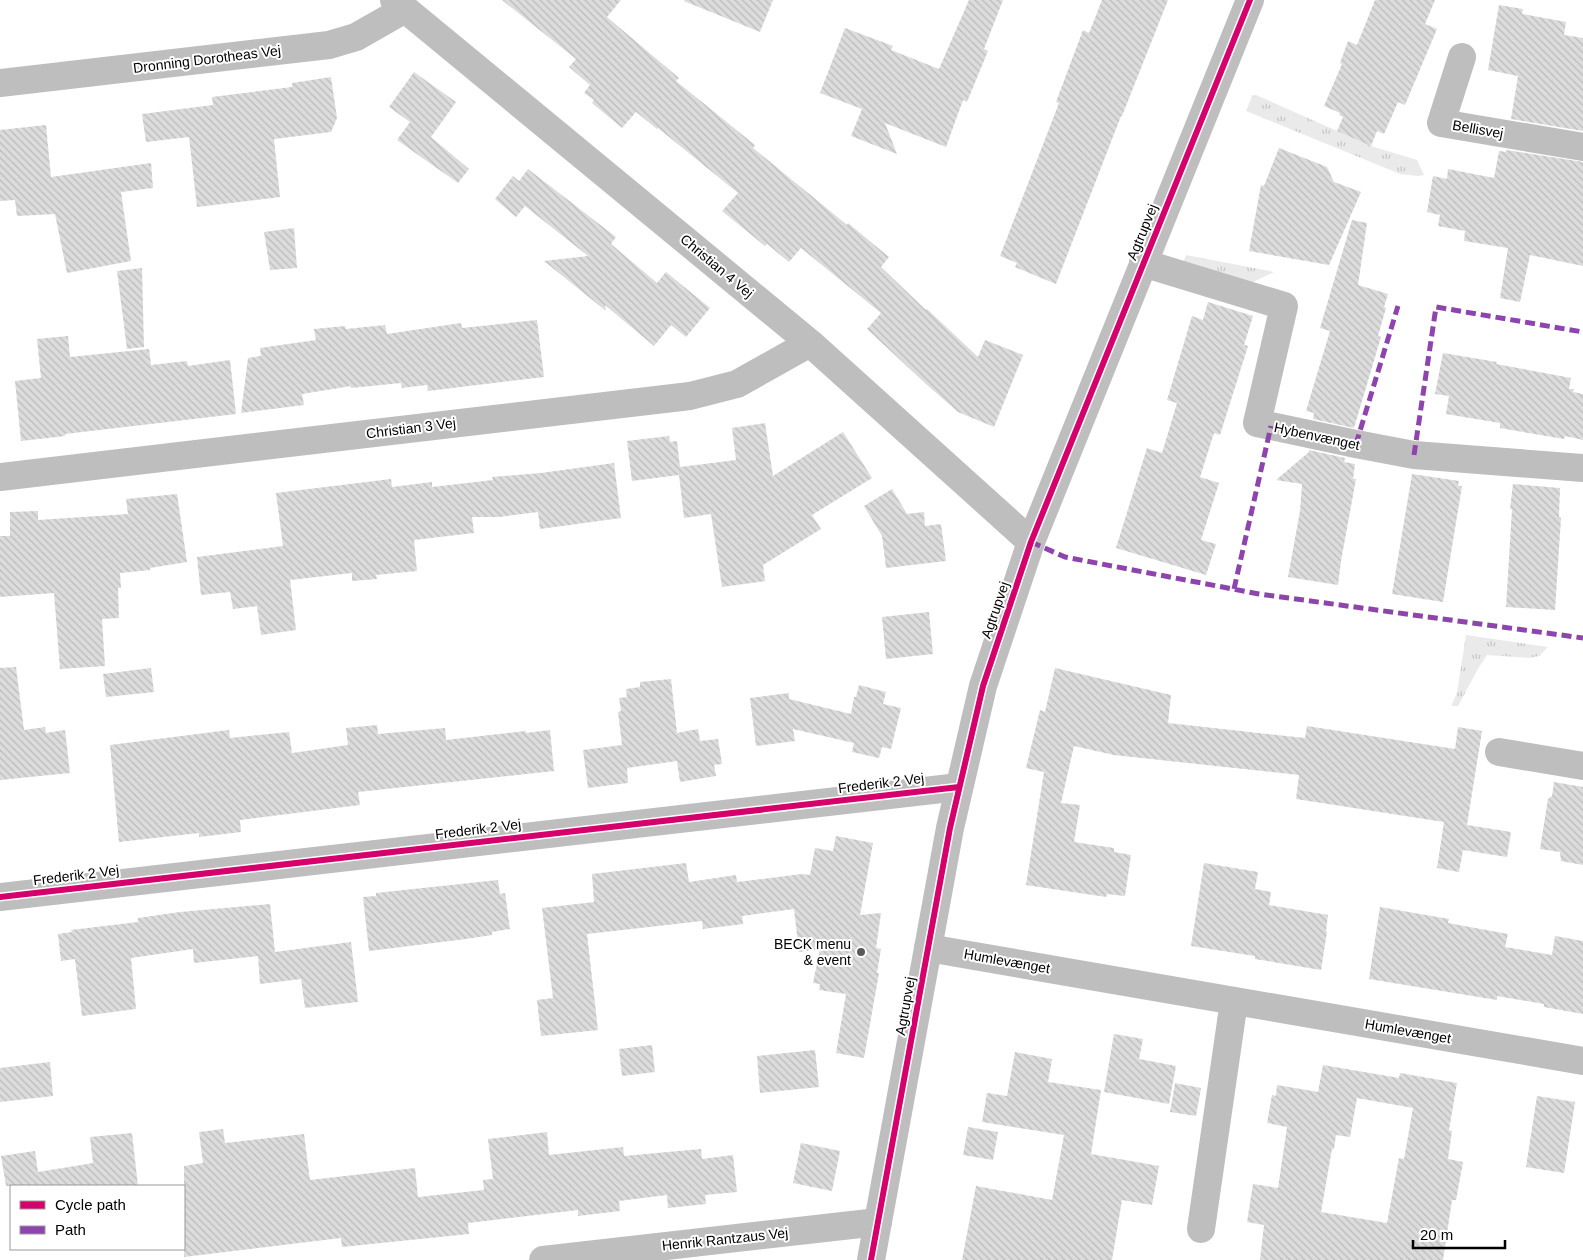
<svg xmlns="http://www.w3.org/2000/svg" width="1583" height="1260" font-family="Arial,sans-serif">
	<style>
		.grass { fill: url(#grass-tufts) }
		.building { fill: url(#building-back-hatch); fill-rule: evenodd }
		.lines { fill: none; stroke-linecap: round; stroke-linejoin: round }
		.minor { stroke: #bebebe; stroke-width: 28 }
		.tertiary { stroke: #bebebe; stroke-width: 28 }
		.quiet { stroke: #8e44ad; stroke-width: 5; stroke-dasharray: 10 5; stroke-linecap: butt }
		.cycleway-casing { stroke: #fff; stroke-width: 9 }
		.cycleway { stroke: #d6006c; stroke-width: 6 }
		.poi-dot { fill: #595959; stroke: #fff; stroke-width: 2 }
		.labels { text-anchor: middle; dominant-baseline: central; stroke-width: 4; stroke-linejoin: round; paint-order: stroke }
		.street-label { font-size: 14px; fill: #000; stroke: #fff }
		.poi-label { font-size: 14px; fill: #000; stroke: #fff; text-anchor: end }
	</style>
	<defs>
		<pattern id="grass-tufts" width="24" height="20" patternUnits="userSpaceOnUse" patternTransform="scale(1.25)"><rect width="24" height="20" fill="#eaeaea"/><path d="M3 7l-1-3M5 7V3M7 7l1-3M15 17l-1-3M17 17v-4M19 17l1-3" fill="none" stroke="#c7c7c7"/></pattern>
		<pattern id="building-back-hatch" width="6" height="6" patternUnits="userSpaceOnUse" patternTransform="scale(1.25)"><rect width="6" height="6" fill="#dcdcdc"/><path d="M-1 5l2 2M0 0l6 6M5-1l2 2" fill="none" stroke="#bbb"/></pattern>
	</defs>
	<rect width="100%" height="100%" fill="#fff"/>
	<path class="grass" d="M1256,95L1371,146L1417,160L1424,175L1418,176L1400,174L1246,111L1252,96Z
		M1186,255L1274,272L1249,284L1182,265Z
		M1466,635L1548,647L1539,656L1530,658L1487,655L1479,667L1458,706H1451L1457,693Z"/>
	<path class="building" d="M502,0H621L607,17L679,78L676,81L755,145L753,148L847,225L848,223L889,257L881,267L926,310L927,309L978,357L985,340L1023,355L994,427L958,412L926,384L867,329L881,313L801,248L789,262L767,244L765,246L722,211L738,193L658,128L657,129L636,112L622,128L592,103L594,100L584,93L590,85L569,67L576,59Z
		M685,0H773L760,32L684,1Z
		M969,0H1003L984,49L988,51L967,102L963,100L946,147L885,123L897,154L851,136L862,109L820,93L845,28L893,46L891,50L939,69Z
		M1102,0H1168L1122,116H1121L1056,284L1015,267L1017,263L1000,256L1059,103L1056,102L1083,30L1089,33Z
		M1375,0H1435L1425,24L1437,29L1405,105L1398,102L1384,134L1377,131L1371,146L1337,131L1343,117L1339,115L1340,113L1324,106L1342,64L1340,63L1348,41L1357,45Z
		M1499,5L1523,9L1522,14L1566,22L1564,35L1583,38V131L1511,119L1518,76L1488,70Z
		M414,72L456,102L431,137L469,169L458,183L397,140L410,122L389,107Z
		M331,77L337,118L331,132L274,139L280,197L197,207L189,137L146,142L142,114L213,105L212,97L292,87V83Z
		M46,125L51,177L151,163L153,188L121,192L131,261L67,273L55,214L17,216L15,200L0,201V130Z
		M1279,148L1327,167L1334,182L1361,192L1329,265L1249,251L1261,185L1264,186Z
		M1506,150L1583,162V266L1530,255L1520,302L1500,298L1508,248L1464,241L1465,231L1438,226L1440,215L1427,212L1433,176L1447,179L1448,169L1494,178L1499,151L1506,152Z
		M528,169L616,237L611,244L657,283L666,272L710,308L686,337L671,325L654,346L605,305L606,311L544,261L588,256L525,206L516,217L495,199L513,176L519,181Z
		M1352,220L1367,223L1358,285L1388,294L1384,307L1386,308L1378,336L1381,337L1354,428L1313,419L1314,413L1306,411L1330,331L1320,328Z
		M294,228L297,268L270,270L264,232Z
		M142,268L144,347L127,349L117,271Z
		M1208,302L1253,316L1244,345L1248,346L1220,435L1214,433L1200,477L1219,483L1201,540L1216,544L1206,575L1116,548L1147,448L1162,453L1177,403L1167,400L1192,316L1203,320Z
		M537,320L544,377L428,391L427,385L402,388L401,383L351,388V386L302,394L304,405L241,413L248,358L261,356L260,348L316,340L314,329L345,326L346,329L385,325L387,334L461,323L462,328Z
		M68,336L70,357L149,349L151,365L187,361L188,366L230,360L236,414L65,434V436L21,441L15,381L41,378L37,339Z
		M1443,353L1497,362L1496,364L1571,378L1569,389H1574L1573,392L1583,394V440L1565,436L1564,439L1500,428V423L1446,414L1449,396L1435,394Z
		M765,423L773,476L843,432L872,478L812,515L821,529L763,565L765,581L722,587L711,514L684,518L679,475L632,481L627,441L669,436L670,442L677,441L680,467L736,460L732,428Z
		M1309,450L1345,458L1344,462L1355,464L1353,479H1356L1341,561L1338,585L1288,577L1300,511L1302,484L1276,480L1309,452Z
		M614,463L621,518L540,529L538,512L499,517H472L474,533L414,540L417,571L376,575L377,579L352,581V573L290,580L296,630L261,635L257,606L233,609L230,592L201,595L197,557L283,546L276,493L391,479L392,487L432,482V487L493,480L492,477L541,473Z
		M1412,474L1459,481L1458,486H1462L1443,602L1392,594Z
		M1513,484L1560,488L1559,517L1561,518L1555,610L1506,607L1512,509H1510Z
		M892,489L907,514L924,512L925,526L941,524L946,561L886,568L882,536L864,506Z
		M177,494L187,562L150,568V570L120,573L121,588H118L119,618L102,619L105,666L60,669L54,593L0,597V536H10V512L38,511V520L128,514L126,499Z
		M929,612L933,654L886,659L882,617Z
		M16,667L24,730L45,727L46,733L65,730L70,773L0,780V668Z
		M151,668L154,692L106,697L103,674Z
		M1055,668L1171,695L1168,723L1305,738L1307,726L1455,749L1458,727L1482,731L1467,825L1511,832L1507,857L1463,850L1459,872L1437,868L1444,822L1296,799L1299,775L1114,755L1074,746L1061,803L1080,805L1074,842L1114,848V852L1131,855L1125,896L1107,894L1106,897L1026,885L1044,772L1026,768L1040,710L1045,712Z
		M671,679L677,733L698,729L700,741L718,739L722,764L714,765L716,776L680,782L677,761L627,768L628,783L588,788L583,750L622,745L618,712L621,711L619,698L627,697L626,689L640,687V682Z
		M859,685L886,692L883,704L901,708L891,749L882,747L879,758L852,752L854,743L793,729L795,741L756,746L750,698L789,693V699L851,714L854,697H856Z
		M377,725L378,734L445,728L446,740L526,731V733L550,730L554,771L358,792L360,805L240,820L241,832L199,837V833L119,842L110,745L229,730L230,738L289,732L292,753L348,745L346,728Z
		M1554,782L1583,787V865L1561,861L1560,852L1540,849L1548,799L1552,796Z
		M836,836L873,843L860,915L881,913L876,948L881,949L877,973H879L864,1058L836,1053L846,994L819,990L820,984L813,983L820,949L799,952L794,909L742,916L743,924L703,929L702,921L587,934L598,1030L541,1036L537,1000L553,998L542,908L594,902L592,874L686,863L689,882L736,875L737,882L802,874L810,875L815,848L833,851Z
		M1204,863L1258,872L1255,889L1271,892L1269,905L1328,915L1326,931L1327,932L1321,970L1255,959V956L1191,946Z
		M498,880L500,894L505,893L510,929L492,932V935L466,939L369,951L363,897L376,896V893Z
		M270,904L275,952L351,942L358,1002L305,1008L301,979L260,984L258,956L194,963L193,949L131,958L136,1009L82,1016L75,959L61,961L58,934L72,932L71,930L138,922V918L180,912Z
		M1380,907L1449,919L1448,923L1508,934L1505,947L1552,955L1555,936L1583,941V1014L1544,1007V1004L1497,996V1000L1369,979Z
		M1114,1034L1143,1039L1139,1059L1176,1066L1169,1104L1104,1092Z
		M652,1045L655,1072L622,1076L619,1049Z
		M815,1050L819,1087L760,1093L757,1056Z
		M1015,1052L1052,1059L1048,1082L1101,1090L1091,1154L1159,1166L1152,1205L1122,1200L1112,1260H962L976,1186L1052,1200L1064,1135L982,1122L987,1093L1007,1096Z
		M50,1062L53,1096L0,1102V1068Z
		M1323,1065L1399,1078L1400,1073L1457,1083L1449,1130L1452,1131L1448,1159L1463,1162L1456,1200H1452L1443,1260H1260L1264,1225L1247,1222L1253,1184L1278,1188L1287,1127L1267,1123L1272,1095L1276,1096L1277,1085L1318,1092ZM1357,1098L1413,1108L1404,1159L1399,1158L1387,1223L1321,1212L1332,1149H1334L1336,1135L1350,1137Z
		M1175,1083L1201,1088L1196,1116L1170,1112Z
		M1537,1096L1575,1102L1564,1173L1526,1167Z
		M968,1127L998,1132L993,1160L963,1155Z
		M223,1129L225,1143L304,1134L310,1180L415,1168L418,1197L484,1190L483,1180L493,1179L488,1139L547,1132L549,1155L623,1147L624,1156L701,1149L702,1159L733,1155L737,1192L705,1195L706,1204L668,1208L667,1195L619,1201L620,1211L578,1216V1210L468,1223L469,1234L342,1247L341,1238L184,1257V1166L203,1163L199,1132Z
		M132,1133L138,1186H6L1,1156L35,1151L38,1172L93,1163L90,1137Z
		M801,1143L840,1151L832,1191L793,1183Z"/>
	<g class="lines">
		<path class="minor" d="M394,0L810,343L1031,542
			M1462,57L1441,123L1583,147
			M0,83L329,45L356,37L405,9
			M1143,263L1284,306L1257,423L1356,444L1414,455L1583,468
			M0,477L690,396L737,384L810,343
			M1499,752L1583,766
			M0,897L959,787
			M928,948L1583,1061
			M1201,1229L1234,1001
			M543,1260L878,1222"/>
		<path class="tertiary" d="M871,1260L950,828L983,686L1031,542L1250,0"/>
		<path class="quiet" d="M1356,444L1398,306
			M1414,455L1436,307L1583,332
			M1031,542L1065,557L1259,594L1583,638
			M1234,589L1271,426"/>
		<g class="cycleway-casing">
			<path id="cycleway" d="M0,897L959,787
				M871,1260L950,828L983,686L1031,542L1250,0"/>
		</g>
		<use href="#cycleway" class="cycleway"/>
	</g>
	<circle class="poi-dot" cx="861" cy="952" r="5"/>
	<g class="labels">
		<g class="street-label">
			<text transform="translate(207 59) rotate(-7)">Dronning Dorotheas Vej</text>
			<text transform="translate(1478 129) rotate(10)">Bellisvej</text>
			<text transform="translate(1142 232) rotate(-68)">Agtrupvej</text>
			<text transform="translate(717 266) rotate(40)">Christian 4 Vej</text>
			<text transform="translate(411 428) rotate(-7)">Christian 3 Vej</text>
			<text transform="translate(1317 436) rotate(12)">Hybenvænget</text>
			<text transform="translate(995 610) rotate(-71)">Agtrupvej</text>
			<text transform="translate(881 783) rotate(-7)">Frederik 2 Vej</text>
			<text transform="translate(478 829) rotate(-7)">Frederik 2 Vej</text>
			<text transform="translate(76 875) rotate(-7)">Frederik 2 Vej</text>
			<text transform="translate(1007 961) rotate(10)">Humlevænget</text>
			<text transform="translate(905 1006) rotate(-80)">Agtrupvej</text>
			<text transform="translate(1408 1031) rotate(10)">Humlevænget</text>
			<text transform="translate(725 1239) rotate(-6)">Henrik Rantzaus Vej</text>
		</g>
		<g class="poi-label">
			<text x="851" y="944">BECK menu<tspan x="851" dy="16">&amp; event</tspan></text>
		</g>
	</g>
	<rect x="10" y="1185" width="175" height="65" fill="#ffffff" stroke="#999999"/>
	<rect x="20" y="1201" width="25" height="8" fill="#d6006c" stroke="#999999"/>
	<text x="55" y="1210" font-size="15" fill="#000000">Cycle path</text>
	<rect x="20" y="1226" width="25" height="8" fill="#8e44ad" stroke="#999999"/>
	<text x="55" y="1235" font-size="15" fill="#000000">Path</text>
	<path d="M1413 1240v8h92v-8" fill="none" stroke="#000000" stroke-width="2.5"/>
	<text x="1420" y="1240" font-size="15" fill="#000000" stroke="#ffffff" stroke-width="4" paint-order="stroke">20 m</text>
</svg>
